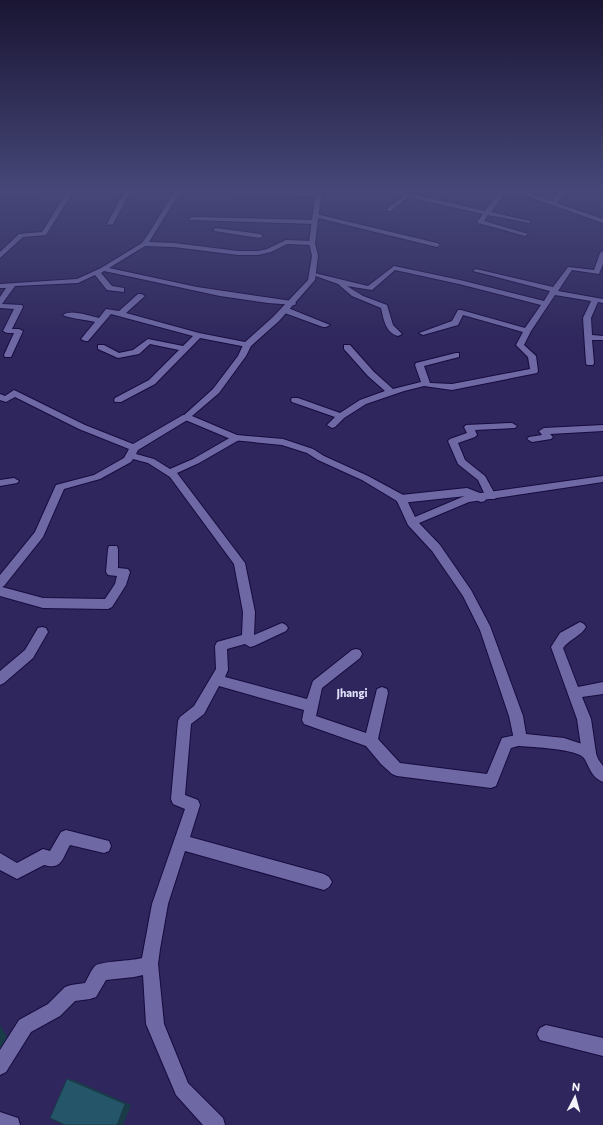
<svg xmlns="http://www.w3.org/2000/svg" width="603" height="1125" font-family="Commissioner,sans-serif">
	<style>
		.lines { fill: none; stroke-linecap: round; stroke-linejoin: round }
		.service-casing { stroke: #180b3f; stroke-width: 2 }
		.minor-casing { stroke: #180b3f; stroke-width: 2 }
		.tertiary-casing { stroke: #180b3f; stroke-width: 2 }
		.service { fill: #6e69a5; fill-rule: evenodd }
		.minor { fill: #6e69a5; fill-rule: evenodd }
		.tertiary { fill: #6e69a5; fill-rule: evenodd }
		.shaded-wall { fill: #1a3c49 }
		.building { fill: #255568; stroke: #1a3c49 }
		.labels { text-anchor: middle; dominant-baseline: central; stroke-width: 3; stroke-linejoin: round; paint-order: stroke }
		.neighbourhood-label { font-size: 11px; font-weight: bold; fill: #e1e1fc; stroke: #2e265c }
	</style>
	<rect width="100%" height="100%" fill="#2e265c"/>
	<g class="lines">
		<g class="service-casing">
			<path id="service" d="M6,189H14L0,196V192Z
				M69,189H75L46,235L23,237L0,258V252L19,234L42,232Z
				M126,189H132L113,224L108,225L107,224Z
				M176,189H182L149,242L174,243L238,251H258L267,249L286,240L312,241L315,243L312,245L287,244L271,252L258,255H238L174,247L145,246L109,268L197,287L292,301L296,303L295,305L268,303L220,296L104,271L101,273L112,286L124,288V292L107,290L95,275L78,283L15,286L2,304L22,305L23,307L12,329H19L23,331L11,357H5L4,355L14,333H7L3,331L14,309L0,308V297L6,288H0V284L77,279L101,268L142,243L149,233Z
				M378,189H389L485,211L502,189H508L491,212L530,221V223L488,215L484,221L528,234L525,236L478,223L477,222L483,214L408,197L391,211H387V209L403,196Z
				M529,189H535L529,196H525L524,195Z
				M561,189H567L555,205H551L550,204Z
				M237,192H318L321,194L318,196L235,195V193Z
				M316,214L437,243L440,245L437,247L314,217L313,216Z
				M192,217L315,220L318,222L315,224L190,220L189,219Z
				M216,228L260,234L263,236L260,238L214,231V229Z
				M603,251V264L599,274L572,270L558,291L603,299V303L598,302L591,318L592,335L603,336V340H592L594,363L593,365H587L586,363L583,318L591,301L555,295L531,331L524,345L536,356L538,371L537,373L452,390L424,386L404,391L366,404L344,418L335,427L332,428L327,425L335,417L292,402L291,400L292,398H298L340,413L360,400L385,391L368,376L344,349V345H350L374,372L393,389L421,382L415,365L416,363L456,353H459V357L424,366L430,383L452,384L530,369L528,357L516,345L523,332L463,315L458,325L423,335L419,333L452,321L458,310H461L525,328L541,305L459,284L395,270L372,290L347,286L363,296L387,305L393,325L402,334L398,336C385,332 384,320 381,308L352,296L338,284L310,274V272L368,286L394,266L460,280L544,301L550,291L473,271L476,269L553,287L568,267L594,270L600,253Z
				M138,294H141L145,296L126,313L199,333L250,343L251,345L247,347L200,338L155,384L121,402H115L114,400L115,398L149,380L179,350L150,344L139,354L118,358L98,349V345H104L119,353L133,350L148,339L183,346L193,336L111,314L88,341H85L81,339L95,322C88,320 67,318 63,315C71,309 89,316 99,318L106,309L119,311Z
				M282,308H288L330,325L326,327H323L282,312Z
				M14,390L85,425L133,444L183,415H189L190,417L189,419L138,450L136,454L154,459L170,469L193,459L233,436H239L241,438L239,440L199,463L177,473L245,563L255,612L254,635L282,623L286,625L288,628L286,631L254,646L250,647L245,644L227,649L228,670L225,677L307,699L313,681L352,650L356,649L360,650L362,654L360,658L322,688L316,716L366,733L377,689L382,687L387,689L388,693L378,739L400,763L487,774L502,738L520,734L525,736L527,740L525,744L511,748L496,786L491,788L397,776L392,774L381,764L366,746L304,724L302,720L304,710L219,686L204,714L191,724L185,795L198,800L200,805L190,837L324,874L329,877L332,882L329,887L324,890L185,851L168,904L160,949L158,964L164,1024L188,1083L223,1118L225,1125H203L176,1095L146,1024L143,975L134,977L106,980L96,997L90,999L75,1001L60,1016L31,1032L6,1072L0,1075V1050L19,1020L48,1004L65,987L71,985L85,983C88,978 91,970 95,966C100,961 133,961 142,958L152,904L185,809L173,804L171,799L178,721L180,717L194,706L216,669L215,646L217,642L242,635L243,612L234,564L170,477L148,463L133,459L131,462L100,479L64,489L43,537L4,586L2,587L43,598L105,599L115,584L117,576L108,575L106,572L108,549L109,546H117L118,549V568L128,569L130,572L126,585L112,607L108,609L43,608L0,596V575L35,532L56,485L94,475L124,458L129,449L79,429L15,397L6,402L0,400V394L5,396Z
				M512,423L517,426L515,428L475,430L477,435L475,437L458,443L465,460L485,476L496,496L495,499H487L478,480L458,464L448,441L450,439L467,433L464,427L466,425Z
				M603,425V431L550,434L553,437L551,439L532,442L527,439L529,437L542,435L539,431L544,428Z
				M14,478L19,481L17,483L0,486V480Z
				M467,488L485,495L486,498L485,501L481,502L466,496L401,503L397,502L396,499L397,496L401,495Z
				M580,622L584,624L586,627C582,635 570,639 563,648L578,687L603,682V694L582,697L591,719L596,753L594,758L589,759L584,758L582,753L577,719L551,647L560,633Z
				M42,627L46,628L48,632L33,658L4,683L0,685V671L25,650L38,628Z
				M66,830L109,841L111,846L109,851L104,853L70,845C62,859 62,870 44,865L17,879L0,870V853L17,863L43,849L50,851L61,832Z
				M546,1025L603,1038V1056L540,1040L537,1034L540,1028Z"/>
		</g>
		<g class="minor-casing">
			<path id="minor" d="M316,189H322L315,243L318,256L315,280L279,321L251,346L246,356L219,393L192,416L237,435L283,439L313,449L324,456L368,476L405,496L415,517L467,495L603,476V482L469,502L419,523L440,545L471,590L490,626L523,716L526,734L564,738L594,748L598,759L603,766V782C591,777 590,768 584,758C578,749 532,747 520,746L515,744L509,716L480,630L463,596L432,551L408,525L397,501L362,480L318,460L307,453L282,445L233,440L183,419L182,417L213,389L238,356L244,343L273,317L308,280L312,256L309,243Z
				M0,1112L18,1118L20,1125H0Z"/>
		</g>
		<g class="tertiary-casing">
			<path id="tertiary" d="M41,189H66L63,191L0,196V192Z
				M507,189H516L603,219V223Z"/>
		</g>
		<use href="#service" class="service"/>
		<use href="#minor" class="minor"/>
		<use href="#tertiary" class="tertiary"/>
	</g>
	<path class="shaded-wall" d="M0,1025L7,1037L0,1048Z
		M67,1079L74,1080L131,1105L123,1125H117Z"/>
	<path class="building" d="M67,1079L125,1104L117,1125H65L50,1118Z"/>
	<linearGradient id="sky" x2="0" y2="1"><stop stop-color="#191533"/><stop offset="0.55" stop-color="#464778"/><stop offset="1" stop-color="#464778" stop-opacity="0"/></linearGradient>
	<rect width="603" height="346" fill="url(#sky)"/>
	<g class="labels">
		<g class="neighbourhood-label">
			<text x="352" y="692">Jhangi</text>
		</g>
	</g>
	<g transform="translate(575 1097) rotate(6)" stroke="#2e265c" stroke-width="3" paint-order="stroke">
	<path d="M0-3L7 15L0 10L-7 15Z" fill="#f2f2f9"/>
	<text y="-6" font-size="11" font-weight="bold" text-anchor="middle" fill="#f2f2f9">N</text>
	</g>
</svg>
